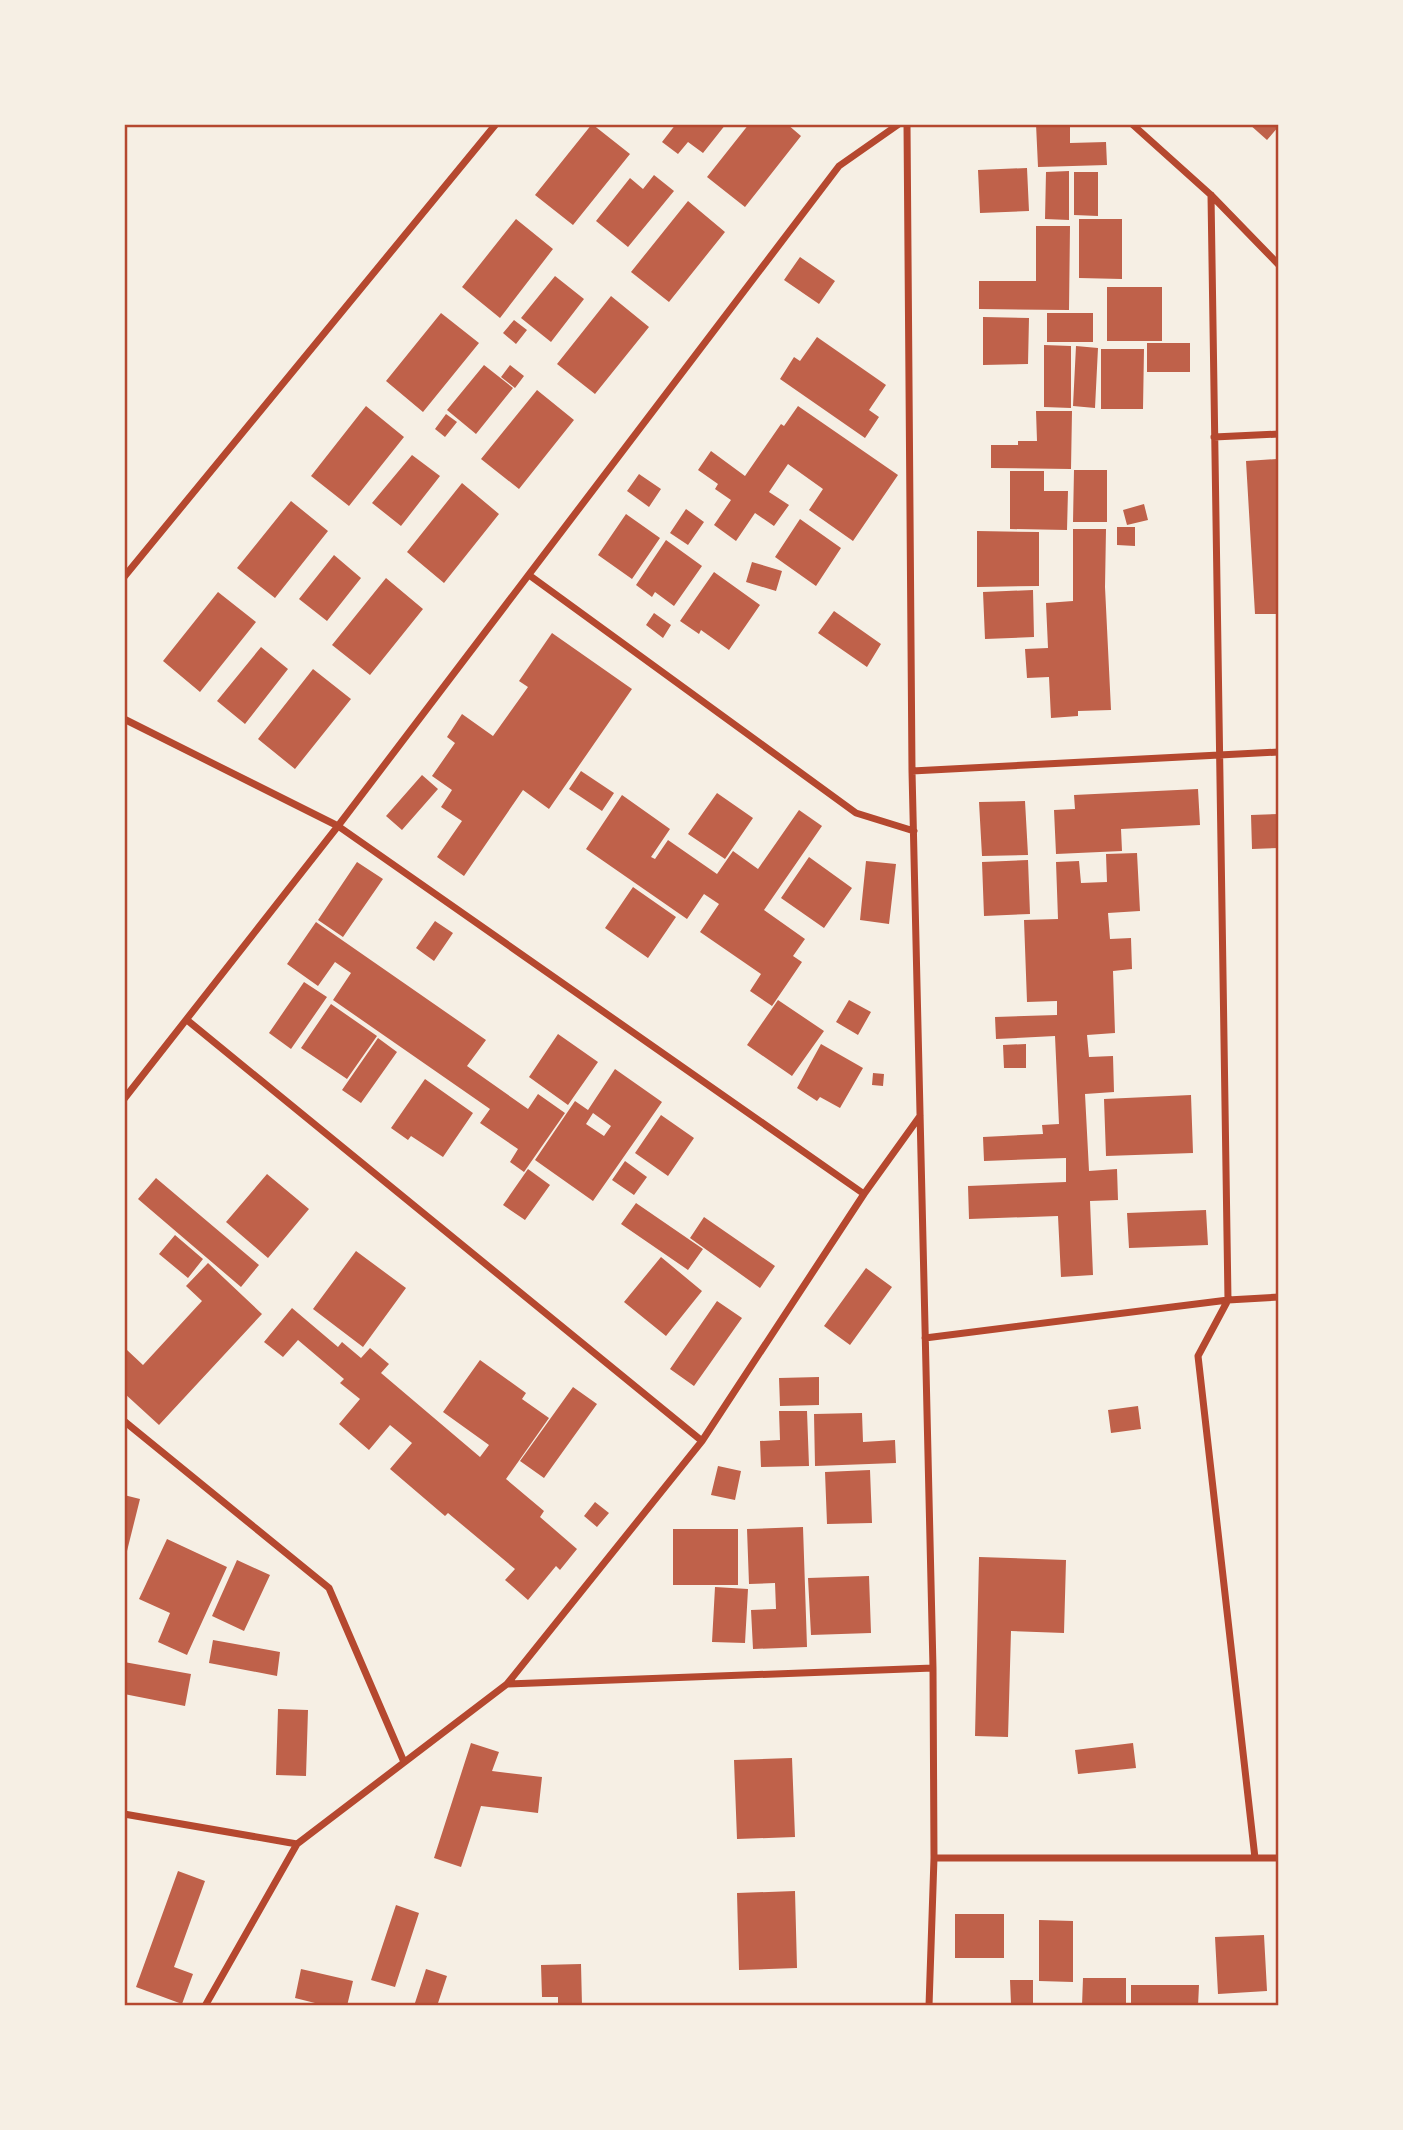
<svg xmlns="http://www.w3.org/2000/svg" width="1403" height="2130" font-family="'Work Sans',sans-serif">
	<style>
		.building { fill: #bf614a; fill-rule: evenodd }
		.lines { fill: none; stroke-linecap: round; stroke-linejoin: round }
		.minor { stroke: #b5482f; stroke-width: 7 }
		.neatline { fill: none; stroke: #b5482f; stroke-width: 2.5 }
	</style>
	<rect width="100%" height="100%" fill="#f6efe4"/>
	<path class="building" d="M592,124L630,154L573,225L535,195Z
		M676,124H726L703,153L688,142L678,154L662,142Z
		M749,124H787L801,136L745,207L707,177Z
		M1036,124H1070V143L1106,142L1107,165L1038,167Z
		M1249,124H1279V126L1267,140Z
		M1027,168L1029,211L980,213L978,170Z
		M1069,171V220L1045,219L1046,172Z
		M1074,172H1098V216L1074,215Z
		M654,175L674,191L628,247L596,221L630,178L643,189Z
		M688,201L725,232L669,302L631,272Z
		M516,219L553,249L500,318L462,287Z
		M1079,219H1122V279L1079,278Z
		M1036,226H1070L1069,310L979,309V281H1036Z
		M800,257L835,281L819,304L784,280Z
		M555,276L584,299L551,342L521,318Z
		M1107,287H1162V341H1107Z
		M611,296L649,327L595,394L557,364Z
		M441,313L479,343L423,412L386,381Z
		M1047,313H1093V342H1047Z
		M983,317L1029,318L1028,364L983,365Z
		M514,320L527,330L516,344L503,333Z
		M817,337L886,385L869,410L879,417L865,438L780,379L794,357L800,361Z
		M1147,343H1190V372H1147Z
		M1044,345L1071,346V408L1044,407Z
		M1076,346L1098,348L1095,408L1073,406Z
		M1101,349H1144L1143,409H1101Z
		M484,365L513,388L476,434L447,410Z
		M510,365L524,376L515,388L501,377Z
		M537,390L574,420L519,489L481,459Z
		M366,406L404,437L349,506L311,476Z
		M798,406L898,475L853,541L809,510L823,489L788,464L769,492L789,505L774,526L755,513L736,541L714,525L731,500L715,489L718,484L698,470L711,451L745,476L781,424L784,426Z
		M1036,411H1072L1071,469L991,468V445H1018V441H1037Z
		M446,414L457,422L445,437L435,429Z
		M412,455L440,476L401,526L372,503Z
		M1277,459L1279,492V614H1255L1246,461Z
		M1074,470H1107V522H1073Z
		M1010,471H1044V491H1068L1067,530L1010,529Z
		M639,474L661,489L649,507L627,491Z
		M462,483L499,514L444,583L407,552Z
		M291,501L328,531L275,598L237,568Z
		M1144,504L1148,520L1127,525L1123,510Z
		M686,509L704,522L688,545L670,533Z
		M626,514L660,538L632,579L598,555Z
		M800,519L841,548L816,586L775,557Z
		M1117,527H1135V546L1117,545Z
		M1073,529H1106L1105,587L1111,710L1078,711V716L1051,718L1049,677L1027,678L1025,649L1048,648L1046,603L1073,601Z
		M977,531L1039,532V586L977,587Z
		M666,540L702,566L674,606L655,592L652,597L636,585Z
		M334,555L361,578L327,621L299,599Z
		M752,562L782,571L776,591L746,582Z
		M714,572L760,605L729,650L701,630L699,634L680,621Z
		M386,578L423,609L370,675L332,645Z
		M1033,590L1034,637L985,639L983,592Z
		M218,592L256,622L200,692L163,661Z
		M834,611L881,644L867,667L818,633Z
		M654,613L671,625L663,638L646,625Z
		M552,633L632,689L549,809L523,790L464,876L437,857L462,821L441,807L452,790L432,776L455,743L447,737L462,714L493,736L528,687L519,681Z
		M261,647L288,669L245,724L217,701Z
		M313,669L351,699L295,769L258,739Z
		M581,771L614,793L602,811L569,789Z
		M422,775L438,789L402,830L386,816Z
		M1198,789L1200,825L1121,829L1122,851L1056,854L1054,810L1075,809L1074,795Z
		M717,793L753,818L725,859L688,834Z
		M622,795L670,829L651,857L655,859L668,840L717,874L733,851L758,869L799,810L822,826L764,910L805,939L793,956L802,962L772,1006L750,991L761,974L700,932L719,904L704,894L687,919L586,849Z
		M1025,801L1028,855L982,856L979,802Z
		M1279,814V848L1252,849L1251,815Z
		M1137,853L1140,911L1108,913L1110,939L1131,938L1132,969L1113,971L1115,1033L1087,1035L1089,1057L1113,1056L1114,1092L1085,1094L1089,1171L1117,1169L1118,1200L1090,1201L1093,1275L1061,1277L1058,1216L969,1219L968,1186L1066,1182V1158L984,1161L983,1137L1043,1134L1042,1125L1059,1124L1055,1036L996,1039L995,1017L1057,1015V1001L1027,1002L1024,920L1058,919L1056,862L1079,861L1081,883L1107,882L1106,854Z
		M809,857L852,888L824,928L781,898Z
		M1028,860L1030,914L984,916L982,862Z
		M866,861L896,864L889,924L860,920Z
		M357,862L383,879L343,937L318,920Z
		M633,887L676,917L648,958L605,928Z
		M435,921L453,933L434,961L416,948Z
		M316,922L486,1040L467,1066L528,1109L538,1094L565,1113L524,1172L510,1162L518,1149L480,1123L490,1109L333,1000L351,973L335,962L318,986L287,964Z
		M304,982L327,997L291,1049L269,1033Z
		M778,1000L824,1031L792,1076L747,1045Z
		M849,1000L871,1012L858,1035L836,1022Z
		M331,1004L377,1036L347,1079L301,1048Z
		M558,1034L598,1062L568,1105L529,1077Z
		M378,1038L397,1052L361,1103L342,1090Z
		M821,1044L863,1068L840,1108L820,1097L817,1101L797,1088Z
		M1026,1044V1068H1004L1003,1045Z
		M615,1069L662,1102L593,1201L535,1160L575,1101L588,1110ZM593,1113L611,1126L604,1136L586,1124Z
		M873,1073L884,1074L883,1086L872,1085Z
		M425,1079L473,1113L443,1157L411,1136L408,1140L391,1128Z
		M1191,1095L1193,1153L1106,1156L1104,1099Z
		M661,1115L694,1138L668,1176L635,1153Z
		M625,1161L647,1177L634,1195L612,1180Z
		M528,1169L550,1185L525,1220L503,1205Z
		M267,1174L309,1209L268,1258L226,1222Z
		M156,1178L259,1265L241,1287L138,1199Z
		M636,1203L703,1249L688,1270L621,1224Z
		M1206,1210L1208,1245L1129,1248L1127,1213Z
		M704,1217L775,1266L760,1288L690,1238Z
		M175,1235L203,1259L188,1278L159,1254Z
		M356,1251L406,1288L363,1347L313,1309Z
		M661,1257L702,1291L666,1336L624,1302Z
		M208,1263L262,1314L159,1425L124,1393V1353L127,1350L143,1365L202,1301L186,1286Z
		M866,1268L892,1287L850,1345L824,1326Z
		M717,1301L742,1318L694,1386L670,1369Z
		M292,1308L338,1347L342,1342L361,1358L370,1348L389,1364L381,1373L480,1457L489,1445L443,1412L480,1360L526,1393L522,1399L549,1418L506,1479L544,1511L540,1517L577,1549L560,1570L556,1566L528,1600L505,1580L515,1569L448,1513L445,1516L390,1469L412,1443L390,1425L369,1450L339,1424L360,1399L340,1383L344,1379L298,1340L283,1357L264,1342Z
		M819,1377V1405L780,1406L779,1378Z
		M573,1387L597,1404L544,1478L520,1461Z
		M1138,1406L1141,1429L1111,1433L1108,1410Z
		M779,1411H807L809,1466L761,1467L760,1441L780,1440Z
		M862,1413L863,1442L895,1440L896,1463L815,1466L814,1414Z
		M718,1466L741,1471L735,1500L711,1495Z
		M870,1470L872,1523L827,1524L825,1472Z
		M124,1495L140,1499L125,1559H124Z
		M595,1502L609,1513L597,1527L584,1516Z
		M803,1527L807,1647L753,1649L751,1610L776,1609L775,1583L749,1584L747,1529Z
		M673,1529H738V1585H673Z
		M167,1539L227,1567L187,1655L158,1642L170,1613L139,1599Z
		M979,1557L1066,1560L1064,1633L1011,1631L1008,1737L975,1736Z
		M237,1560L270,1575L244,1631L212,1616Z
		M869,1576L871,1633L811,1635L808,1578Z
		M715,1587L748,1589L745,1643L712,1642Z
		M213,1640L280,1652L277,1676L209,1663Z
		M124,1662L191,1674L185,1706L124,1694Z
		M278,1709L308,1710L306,1776L276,1775Z
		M471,1743L499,1752L492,1771L542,1777L538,1813L481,1806L461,1867L434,1858Z
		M1133,1743L1136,1768L1078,1774L1075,1750Z
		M792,1758L795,1837L737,1839L734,1760Z
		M178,1871L205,1881L174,1967L193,1974L182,2004L136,1987Z
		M795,1891L797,1968L739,1970L737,1893Z
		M396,1905L419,1913L395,1987L371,1980Z
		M955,1914H1004V1958H955Z
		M1039,1920L1073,1921V1982L1039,1981Z
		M1264,1935L1267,1991L1218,1994L1215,1937Z
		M581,1964L582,2006H558V1997H542L541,1965Z
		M301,1969L353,1981L347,2006H327L295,1998Z
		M426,1969L447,1976L437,2006H414Z
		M1083,1978H1126V2006H1082Z
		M1010,1980H1033V2004H1011Z
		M1131,1985H1199L1198,2006H1131Z"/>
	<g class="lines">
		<path class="minor" d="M907,124L912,771L933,1668L934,1858L929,2006
			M1132,124L1211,195L1279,265
			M1211,195L1228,1300L1198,1356L1255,1858
			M1214,437L1279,434
			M529,575L856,813L914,831
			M124,577L496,124
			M124,719L338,826L864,1194
			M912,771L1279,752
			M187,1020L702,1441
			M124,1099L338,826L839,166L899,124
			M925,1338L1228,1300L1279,1297
			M124,1421L329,1588L404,1762
			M507,1684L933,1668
			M124,1814L297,1844
			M934,1858H1279
			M205,2006L297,1844L507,1684L702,1441L864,1194L920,1116"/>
	</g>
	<rect width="1403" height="2130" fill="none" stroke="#f6efe4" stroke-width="252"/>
	<rect x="126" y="126" width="1151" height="1878" class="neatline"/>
</svg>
